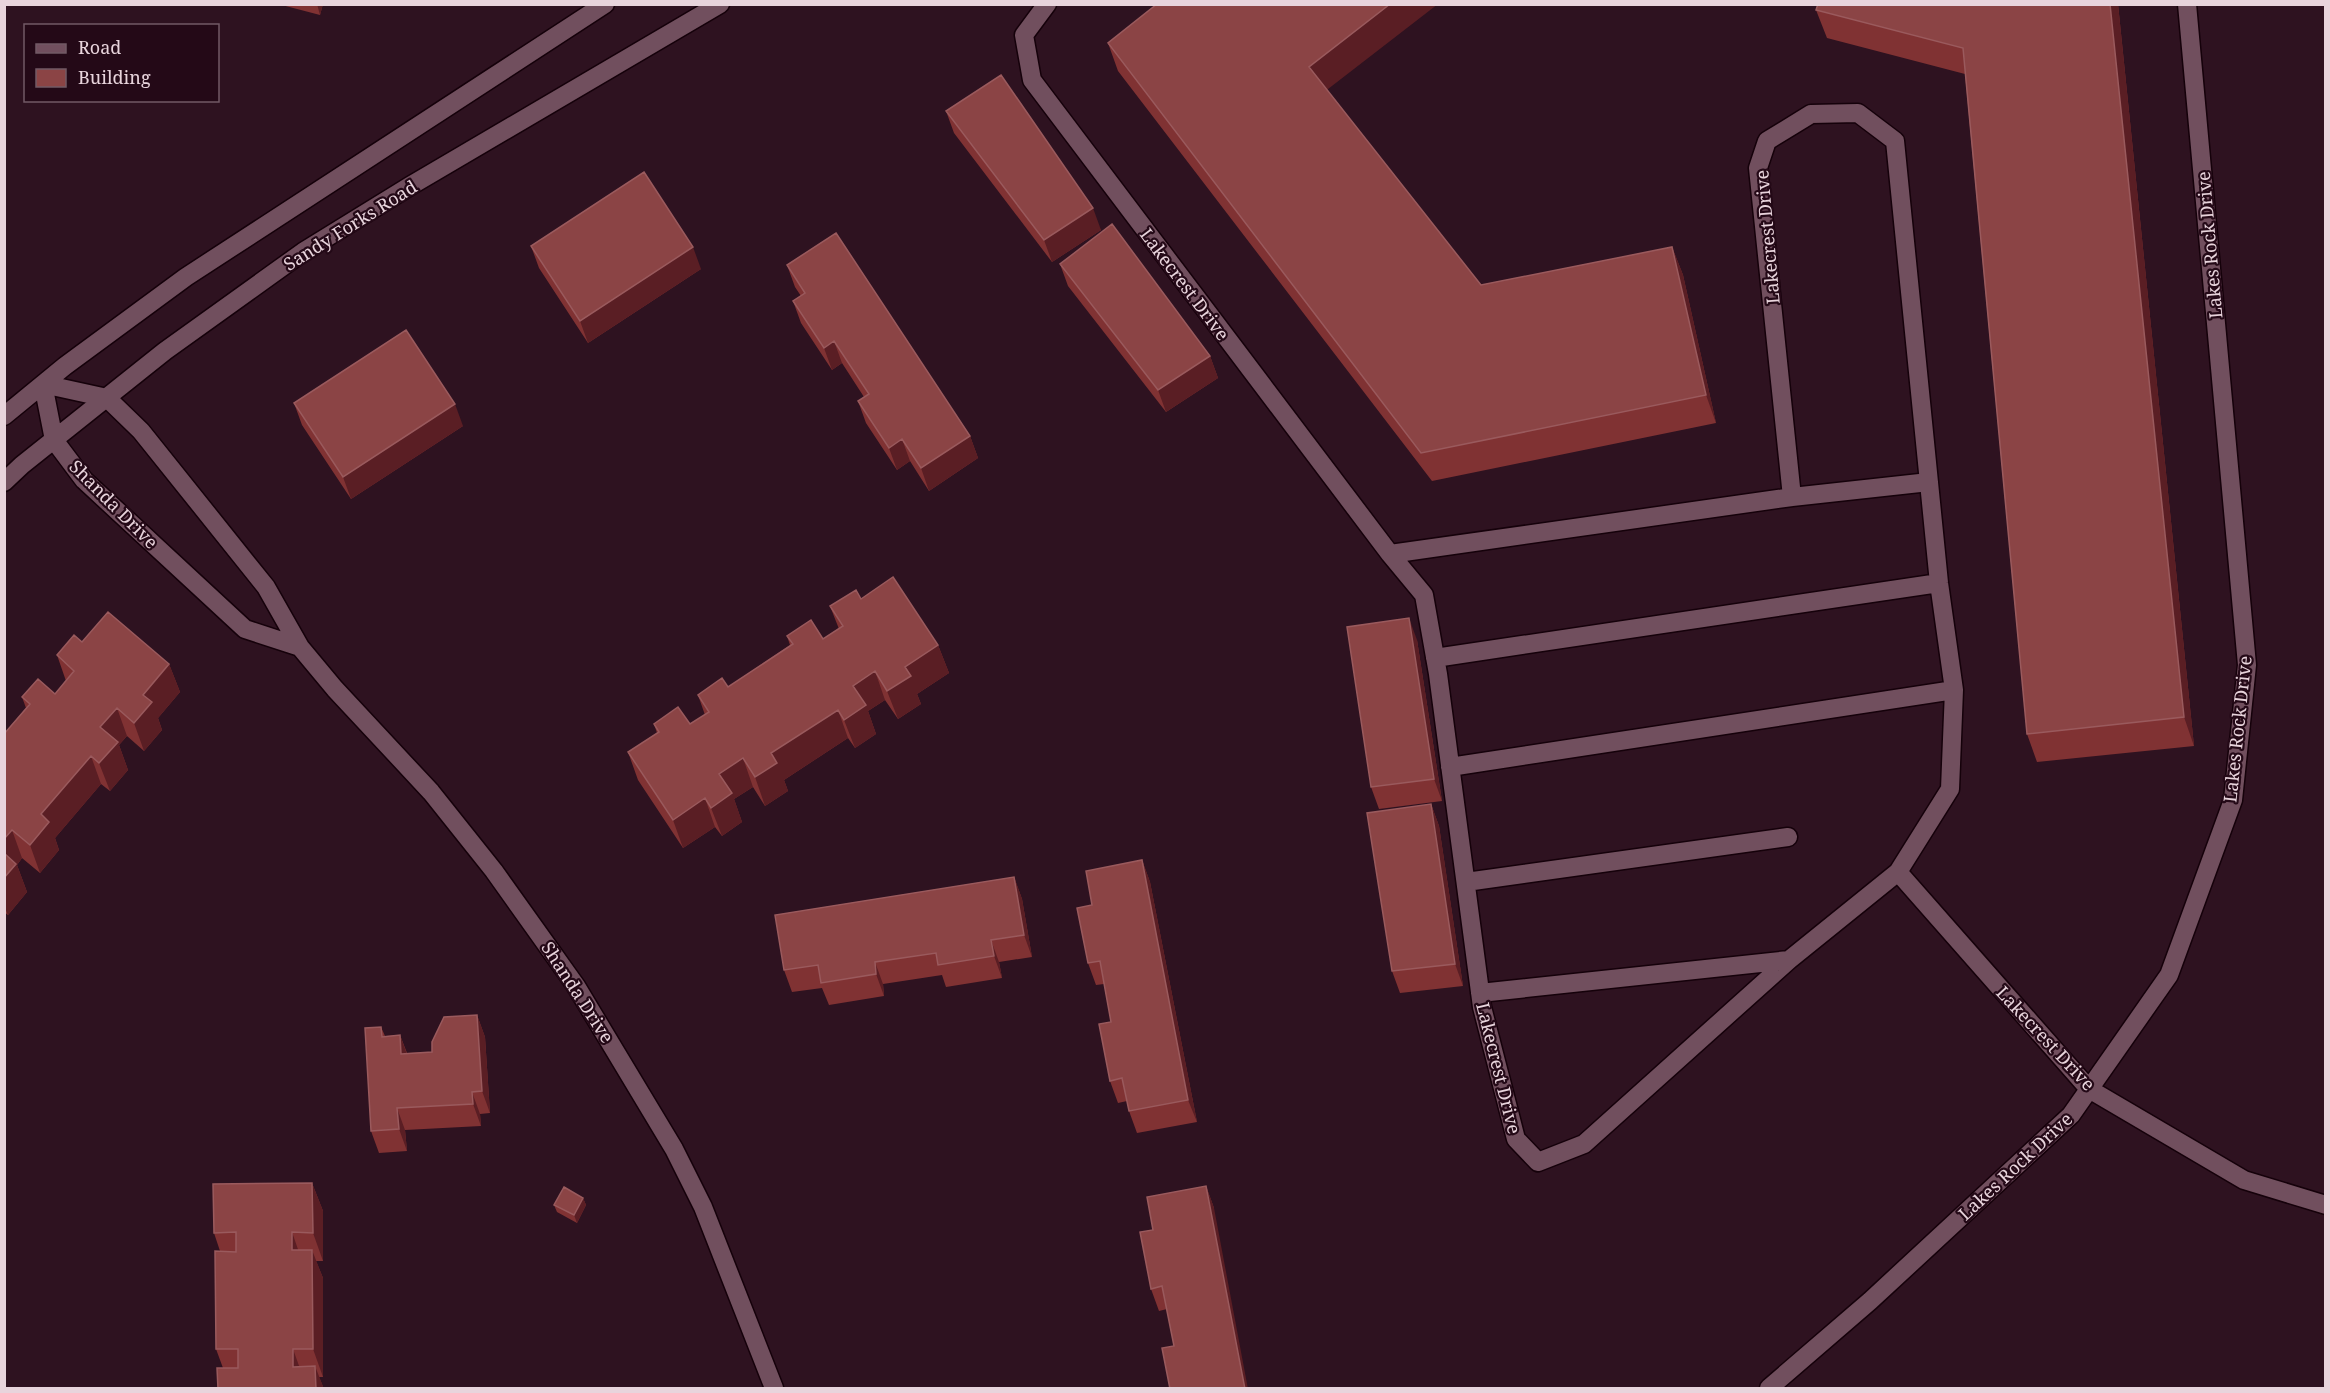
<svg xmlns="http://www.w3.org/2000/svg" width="2330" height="1393" font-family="'Noto Serif',serif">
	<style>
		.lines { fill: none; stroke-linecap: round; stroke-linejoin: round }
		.minor-casing { stroke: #15010a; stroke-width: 21 }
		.minor { stroke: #714f5e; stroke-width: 18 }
		.wall { fill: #803233 }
		.shaded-wall { fill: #5a1e24 }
		.building { fill: #8b4445; stroke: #9a5a5d; stroke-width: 1.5 }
		.labels { text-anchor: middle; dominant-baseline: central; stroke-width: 4.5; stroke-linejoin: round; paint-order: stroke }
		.street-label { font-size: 18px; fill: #e8d4dc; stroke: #240917 }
	</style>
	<rect width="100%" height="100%" fill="#2e1220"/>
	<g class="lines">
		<g class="minor-casing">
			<path id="minor" d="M1047,4L1024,35L1032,80L1390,554L1792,497L1758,168L1767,141L1811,114L1858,113L1895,141L1939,583L1954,690L1950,789L1898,872L2089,1089L2244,1180L2326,1205
				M4,416L65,366L186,277L605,4
				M4,482L22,465L165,351L303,252L410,186L720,4
				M1792,497L1929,482
				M1390,554L1424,595L1438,674L1482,1007L1516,1139L1538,1162L1584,1144L1789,960L1898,872
				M300,647L245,629L84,480L54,440L43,384L107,398L141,431L266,587L300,647L335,689L431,792L494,871L576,986L674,1149L703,1207L774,1388
				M1435,658L1939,583
				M1450,767L1954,690
				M1466,882L1788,837
				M1480,993L1789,960
				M1769,1388L1870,1301L2071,1115L2169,975L2233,800L2247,665L2187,4"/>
		</g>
		<use href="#minor" class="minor"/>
	</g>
	<path class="wall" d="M278,4H323L320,15Z
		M1818,4H2118L2194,746L2037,762L2027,734L1965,74L1827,38L1816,10Z
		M1108,43L1326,90L1481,285L1672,247L1683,275L1716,423L1432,481L1118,71Z
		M946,111L1101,230L1052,262L954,133Z
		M531,246L701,269L588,343L539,268Z
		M1060,264L1210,356L1218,378L1166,412L1068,286Z
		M787,265L970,436L978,458L929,491L910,461L897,470L866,423L858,401L864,397L842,363L832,370L801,323L793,301L801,296L795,287Z
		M294,403L463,426L351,499L302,425Z
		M861,599L938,645L949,673L917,694L921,704L898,719L885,700L868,711L876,734L855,748L848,738L784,780L788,791L765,806L753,787L734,799L742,822L722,836L715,827L683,848L638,780L628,752L657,733L654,724H690L705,715L698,695L728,687L790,645L787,636L823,639L839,629L830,606Z
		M1417,640L1442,801L1379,809L1371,787Z
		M82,642L169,664L180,692L158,718L162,730L144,751L127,736L119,745L128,770L110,791L101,784L55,838L59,850L40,873L22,858L17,865L27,892L8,915L4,912V734L26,708L22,697L55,694L66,681L57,655Z
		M1431,804L1439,826L1463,986L1400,993L1392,971Z
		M1142,860L1150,882L1197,1122L1137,1133L1129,1111L1127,1101L1118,1103L1110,1081L1111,1022L1104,984L1096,985L1088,963L1092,905Z
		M1014,877L1022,899L1032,957L999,962L1002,978L946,987L942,975L883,984L884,996L829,1005L822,988L792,992L784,970Z
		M477,1015L485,1037L490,1113L480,1114L481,1126L405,1130L407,1151L379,1153L371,1131L381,1027L385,1036L400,1035L407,1053L432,1052Z
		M312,1183L323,1211V1261H316L323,1278V1377H319L324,1389L223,1368L216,1349L220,1251L214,1233Z
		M1206,1186L1214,1208L1174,1346L1167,1309L1159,1311L1151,1289L1153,1230Z
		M583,1198L586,1205L577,1223L557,1212L554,1205Z"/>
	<path class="shaded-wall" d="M317,4H323L320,15Z
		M1390,4H1438L1319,96L1309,67Z
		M2110,4H2118L2194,746L2184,717Z
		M1093,208L1101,230L1052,262L1044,240Z
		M693,247L701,269L588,343L580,321Z
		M1672,247L1683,275L1716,423L1706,395Z
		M834,341L842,363L832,370L824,348Z
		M1210,356L1218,378L1166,412L1158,390Z
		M455,404L463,426L351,499L343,477Z
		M970,436L978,458L929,491L921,468Z
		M902,439L910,461L897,470L889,448Z
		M1409,618L1417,640L1442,801L1434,779Z
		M938,645L949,673L917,694L921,704L898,719L887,691L905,667Z
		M169,664L180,692L158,718L162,730L144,751L134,723L143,695Z
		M875,671L885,700L868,711L876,734L855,748L844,720L853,686Z
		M117,708L127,736L119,745L128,770L110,791L99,763L100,727Z
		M838,710L848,738L784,780L788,791L765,806L755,777L771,753Z
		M91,756L101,784L55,838L59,850L40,873L30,845L41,814Z
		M743,758L753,787L734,799L742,822L722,836L711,808L719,774Z
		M705,798L715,827L683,848L673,820Z
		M1431,804L1439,826L1463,986L1455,964Z
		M12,830L22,858L17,865L27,892L8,915L4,906V839Z
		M1142,860L1150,882L1197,1122L1188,1100Z
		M1014,877L1022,899L1032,957L1024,935Z
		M991,940L999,962L1002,978L994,956Z
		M875,962L883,984L884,996L876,974Z
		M477,1015L485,1037L490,1113L482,1091Z
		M400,1035L408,1057L401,1054Z
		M472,1092L480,1114L481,1126L473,1104Z
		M397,1108L405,1130L407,1151L399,1129Z
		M312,1183L323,1211V1261L313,1233Z
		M1206,1186L1214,1208L1248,1389H1245Z
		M583,1198L586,1205L577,1223L574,1215Z
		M292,1232L302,1261L292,1250Z
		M312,1250L323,1278V1377L313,1349Z
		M293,1349L303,1377L293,1367Z
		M315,1366L324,1389H316Z"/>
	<path class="building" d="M1157,4H1390L1309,67L1481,285L1672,247L1706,395L1421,453L1108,43Z
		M1818,4H2110L2184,717L2027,734L1963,48L1816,10Z
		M1001,75L1093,208L1044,240L946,111Z
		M644,172L693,247L580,321L531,246Z
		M1112,224L1210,356L1158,390L1060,264Z
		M836,233L970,436L921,468L902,439L889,448L858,401L869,394L834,341L824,348L793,301L805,293L787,265Z
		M406,330L455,404L343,477L294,403Z
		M893,577L938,645L905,667L911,676L887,691L875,671L853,686L866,705L844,720L838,710L771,753L777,763L755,777L743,758L719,774L732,793L711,808L705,798L673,820L628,752L659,732L654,724L678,707L690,724L709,712L698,695L722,678L728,687L793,644L787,636L811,620L823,639L843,626L830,606L856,590L861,599Z
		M108,612L169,664L143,695L152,702L134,723L117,708L100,727L118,742L99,763L91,756L41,814L49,822L30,845L12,830L4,839V734L30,704L22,697L38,679L55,694L74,671L57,655L74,635L82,642Z
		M1409,618L1434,779L1371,787L1347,627Z
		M1431,804L1455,964L1392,971L1367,813Z
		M4,853L16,864L4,878Z
		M1142,860L1188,1100L1129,1111L1122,1078L1110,1081L1099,1024L1111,1022L1100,961L1088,963L1077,908L1092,905L1086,871Z
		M1014,877L1024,935L991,940L994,956L938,965L936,953L875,962L876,974L821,983L818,965L784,970L775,915Z
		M477,1015L482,1091L472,1092L473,1104L397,1108L399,1129L371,1131L365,1028L381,1027L382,1037L400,1035L401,1054L432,1052V1042L444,1017Z
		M312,1183L313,1233L292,1232V1250H312L313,1349H293V1367L315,1366L316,1389H218L217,1368H238V1349H216L215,1251L236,1252V1232L214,1233L213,1184Z
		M1206,1186L1245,1389H1170L1162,1348L1174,1346L1162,1286L1151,1289L1140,1232L1153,1230L1147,1197Z
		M564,1187L583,1198L574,1215L554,1205Z"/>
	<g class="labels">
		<g class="street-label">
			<text transform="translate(350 225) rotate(-32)">Sandy Forks Road</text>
			<text transform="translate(1767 237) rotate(-95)">Lakecrest Drive</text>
			<text transform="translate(2209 245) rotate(-95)">Lakes Rock Drive</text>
			<text transform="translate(1185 284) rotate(53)">Lakecrest Drive</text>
			<text transform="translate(114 504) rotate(45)">Shanda Drive</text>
			<text transform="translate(2237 729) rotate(-84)">Lakes Rock Drive</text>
			<text transform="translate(578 992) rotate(57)">Shanda Drive</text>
			<text transform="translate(2046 1038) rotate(47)">Lakecrest Drive</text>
			<text transform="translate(1499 1068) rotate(76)">Lakecrest Drive</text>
			<text transform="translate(2015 1166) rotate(-43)">Lakes Rock Drive</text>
		</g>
	</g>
	<rect width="2330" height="1393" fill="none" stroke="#e8d4dc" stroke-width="12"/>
	<rect x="24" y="24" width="195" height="78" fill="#240917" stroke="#725a66" stroke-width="1.5"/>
	<rect x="36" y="44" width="30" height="9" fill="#714f5e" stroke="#725a66" stroke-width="1.5"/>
	<text x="78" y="54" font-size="18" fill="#e8d4dc">Road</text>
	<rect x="36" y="69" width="30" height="18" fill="#8b4445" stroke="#725a66" stroke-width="1.5"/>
	<text x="78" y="84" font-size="18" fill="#e8d4dc">Building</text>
</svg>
